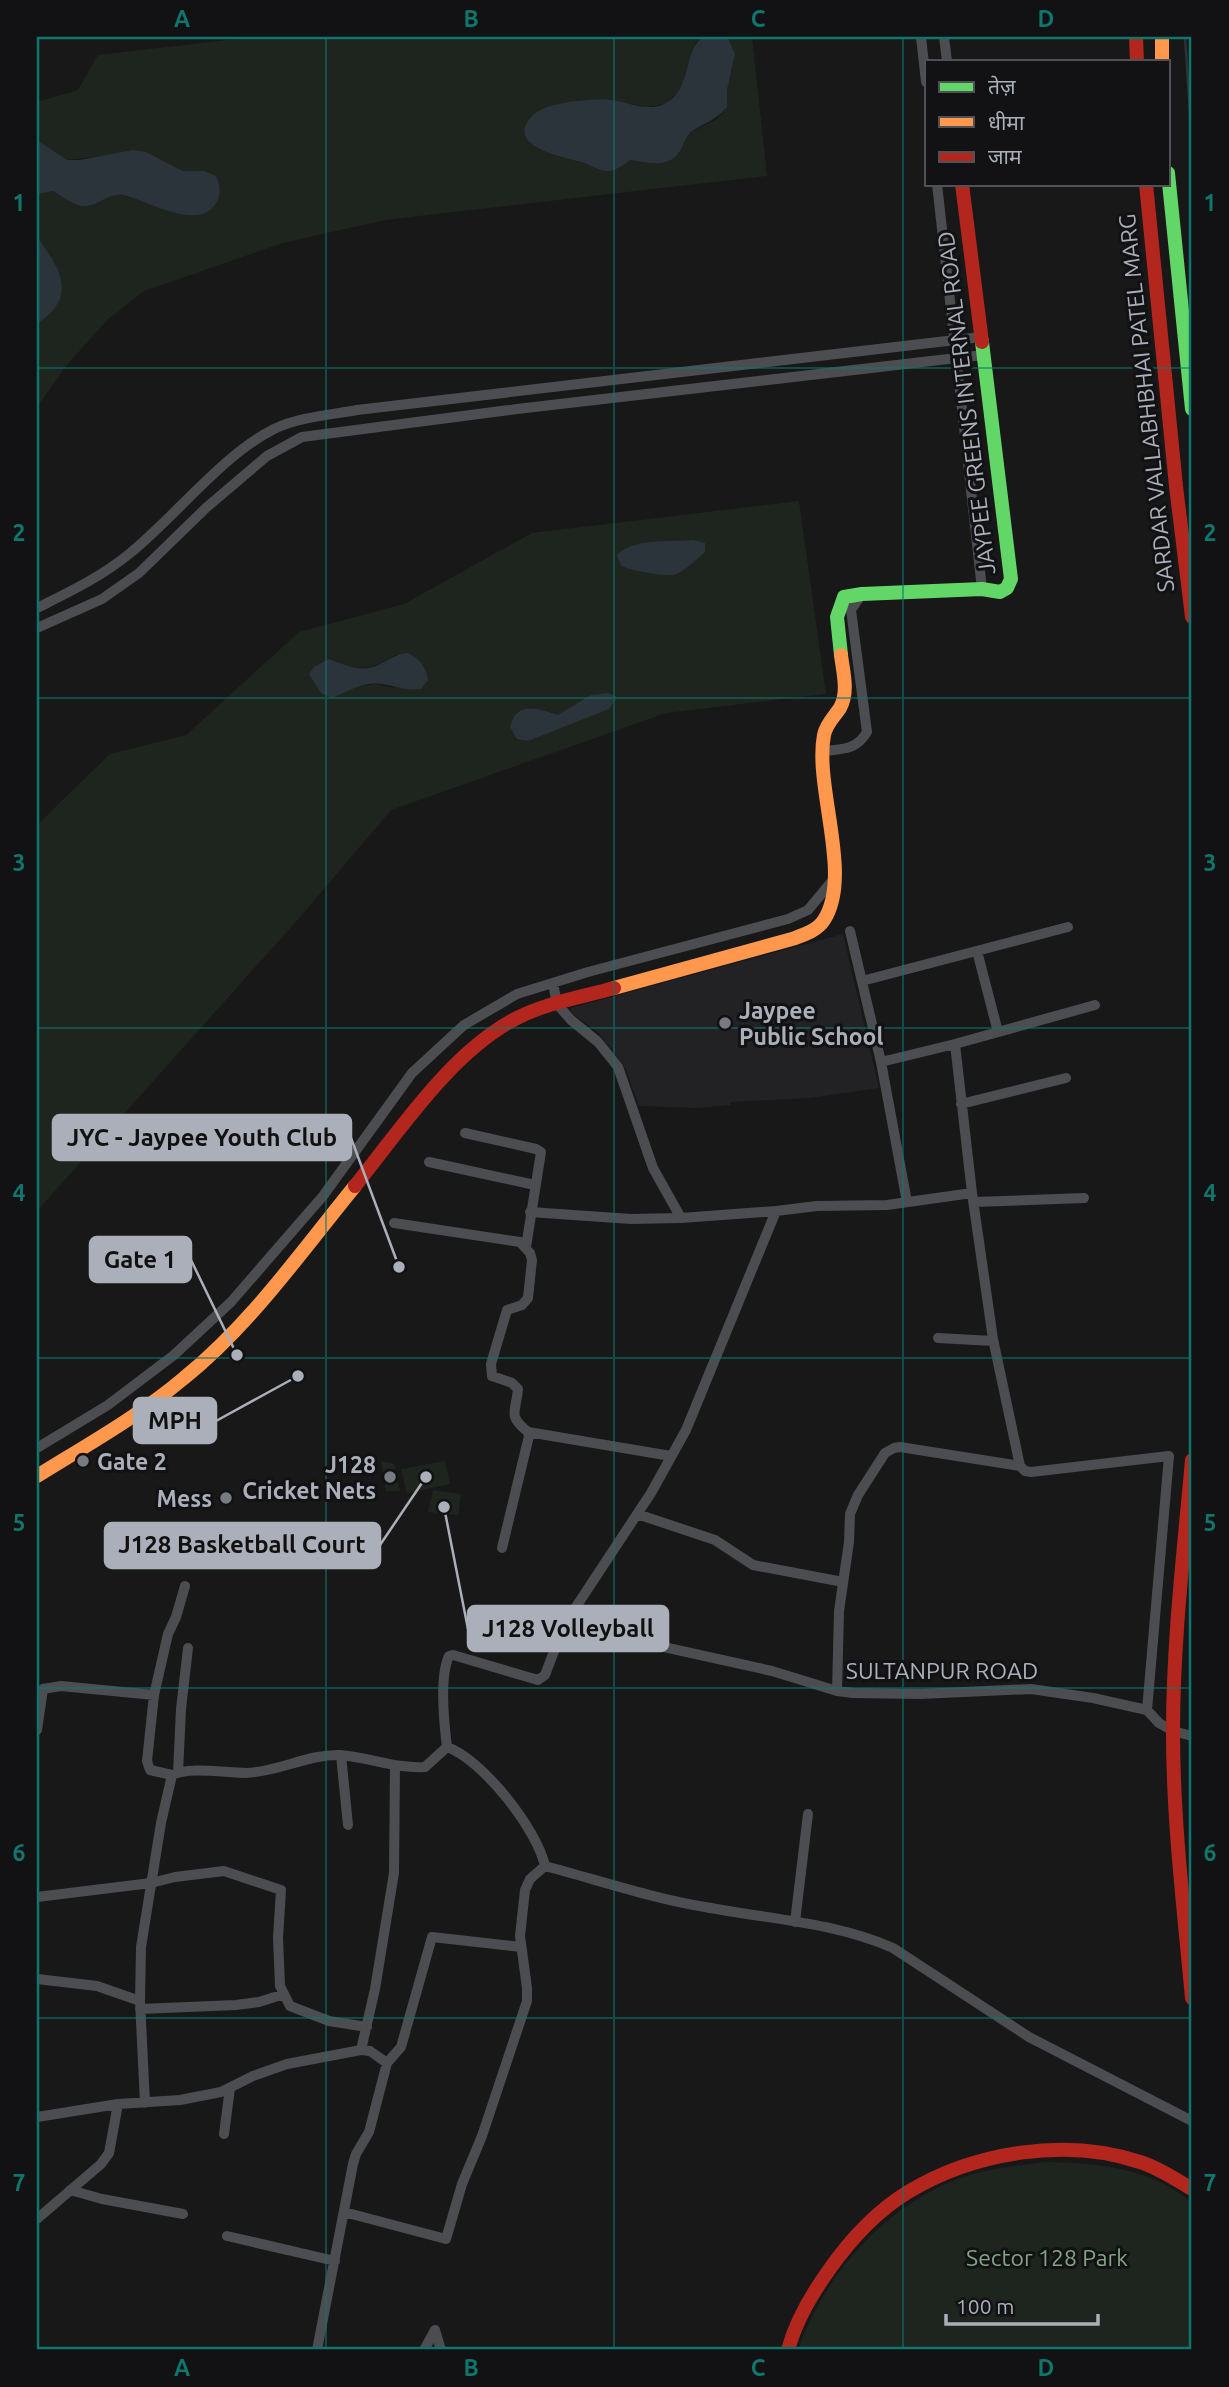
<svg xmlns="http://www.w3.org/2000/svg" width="1229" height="2387" font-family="Ubuntu,'Noto Sans Devanagari',sans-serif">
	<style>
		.built { fill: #222224 }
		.green { fill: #1e251f; fill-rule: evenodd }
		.water { fill: #2b343a }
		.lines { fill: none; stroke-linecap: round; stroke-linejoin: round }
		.stream { stroke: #2b343a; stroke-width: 2.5 }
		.street { stroke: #4c4d51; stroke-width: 10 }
		.fast { stroke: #63d668; stroke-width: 14 }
		.slow { stroke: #ff974d; stroke-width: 14 }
		.jam { stroke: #b3261e; stroke-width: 14 }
		.grid { fill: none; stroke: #0f766e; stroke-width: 2; stroke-opacity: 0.55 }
		.poi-dot { fill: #777a81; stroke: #121214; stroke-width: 2.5 }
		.labels { text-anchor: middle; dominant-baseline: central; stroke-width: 6; stroke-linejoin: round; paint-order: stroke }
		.street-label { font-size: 23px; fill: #aaafb9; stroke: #121214 }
		.poi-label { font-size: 23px; font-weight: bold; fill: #aaafb9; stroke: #121214; text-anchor: start }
		.park-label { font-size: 23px; fill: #81a482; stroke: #121214 }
		.leader { fill: none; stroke: #aaafb9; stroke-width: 2.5 }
		.callout-dot { fill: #aaafb9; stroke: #121214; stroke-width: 2.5 }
		.callout { fill: #aaafb9; stroke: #aaafb9; stroke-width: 2.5 }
		.callout-label { font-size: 24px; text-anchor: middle; font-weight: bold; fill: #111 }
		.neatline { fill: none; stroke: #0f766e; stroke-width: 2.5 }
		.grid-label { font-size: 23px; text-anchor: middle; font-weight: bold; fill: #0f766e }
	</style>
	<rect width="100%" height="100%" fill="#181818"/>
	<path class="built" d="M843,934L879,1088L810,1098L730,1102V1105L697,1108L639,1106L626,1069L599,1033L572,1013L571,1008Z"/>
	<path class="green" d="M254,37H703L696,42L680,91L664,104L647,107L611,100H586L537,111L568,158L606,171L619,168L630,160L655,164L679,153L689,133L717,119L727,107C727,102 726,95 727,90C729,71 744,49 723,37H752L767,176L385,220L283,243L144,291L107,320L66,366L37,407V324L39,323L51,256L37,237L38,194L53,191L72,203L87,206L112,195H123L176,213L204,171H183L146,152L67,160L37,140V102L78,90L98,55Z
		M799,501L826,694L666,713L391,810L301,916L37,1211V825L110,754L186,735L299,632L404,604L532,533ZM397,654L395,688L375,684L355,687L329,659C362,671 367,672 397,654Z
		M381,1461L394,1464L400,1491H386Z
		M445,1461L450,1484L407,1493L401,1469Z
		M433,1490L461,1494L458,1515L428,1512Z
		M1045,2162C1098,2163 1150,2167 1192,2203V2350H799C801,2338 807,2327 813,2315C842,2257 894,2204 955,2180C985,2169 1015,2166 1045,2162Z"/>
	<path class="water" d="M703,37H723L729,40L735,54L727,90V107C714,122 705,122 691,132C685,137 684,145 680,151C668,169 649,163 630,160C624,165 615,172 606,171C598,170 588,164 581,162C561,156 503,146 533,115C546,102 593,98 611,100C628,102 647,112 664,104C693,90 682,52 703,37Z
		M37,140L67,160H80L133,150L146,152L183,171H204L216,176C220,186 222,196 214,206C195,230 146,200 123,195C108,193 100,204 87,206C74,207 63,197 53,191L39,194L37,198Z
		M37,237C61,269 78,297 37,324Z
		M693,540L705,543V552C696,560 686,570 674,575C668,577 625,570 621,565C619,562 618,558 617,555C633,538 670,542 693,540Z
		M408,653C420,659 426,667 428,680L421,689C406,691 396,686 382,684C364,681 348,691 332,698L321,693L309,674L314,667L329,659C345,665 362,673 378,665C389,660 395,654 408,653Z
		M608,693L617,697L609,709L528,741L517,739L510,727C517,700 537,709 558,715L591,695Z"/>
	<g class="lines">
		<path class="stream" d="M1185,37L1192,142"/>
		<path class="street" d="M921,37L926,82
			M944,37L947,61
			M937,184L982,589
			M37,608C69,592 101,577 129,554C175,517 222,455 274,429C300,417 330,415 357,410L981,337
			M37,628L102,599L139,573L207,507L267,456L302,437L517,409L983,355
			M824,751C844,749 856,750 867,732L851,610L862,594
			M850,931L881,1062L907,1202
			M977,951L998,1032
			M862,981L1068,927
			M553,983L557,1004L571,1020L598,1042L618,1067L653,1168L681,1218L776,1211
			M955,1044L1095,1005
			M881,1062L955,1044L972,1193
			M961,1104L1066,1078
			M465,1133L536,1149L541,1152L526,1247
			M429,1162L535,1185
			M974,1202L1084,1198
			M530,1212L631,1219L681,1218
			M394,1223L520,1242L530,1253L532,1260L528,1298L522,1305L507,1310L491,1364L492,1376L512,1383L518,1389C516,1413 507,1415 528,1432L529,1436L502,1548
			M938,1338L993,1341
			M528,1432L671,1456
			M37,1448L108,1405L174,1355L231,1302L323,1196L412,1073L464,1025L517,994L588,972L788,919L808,910L833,880
			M637,1514L715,1540L753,1565L843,1582
			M564,1625L772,1671L837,1691L853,1693L920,1694L1031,1689L1093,1698L1147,1710L1159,1723L1173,1731L1192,1736
			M837,1691L839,1611L849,1542L850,1514L858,1495L885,1453L894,1448L900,1447L1020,1466
			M37,1730L43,1689L61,1686L154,1695
			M447,1747C444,1723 439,1677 449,1656L453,1655L538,1680L545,1675L564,1625L651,1493L686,1430L776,1211L817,1206L887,1205L972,1193L993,1339L1020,1466L1025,1471L1031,1472L1169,1456L1147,1710
			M341,1755L348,1825
			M178,1773L181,1709L188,1648
			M172,1775L150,1770L147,1761L154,1695L168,1634L176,1617L185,1586
			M545,1866C598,1880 651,1898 705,1907C768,1919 834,1922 893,1948L1029,2037L1192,2121
			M37,1897L151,1883L175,1877L224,1871L281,1890L278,1938L280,1986L290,2006L329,2021L367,2027
			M795,1922L808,1814
			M37,1979L97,1986L140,2001
			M140,2009L236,2005L259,2002L284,1994
			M361,2050L375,1989L394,1873L395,1766
			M145,2103L140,2001L141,1947L161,1823L172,1775C189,1766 226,1773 246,1773C278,1772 308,1754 340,1755C369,1757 396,1769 425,1767L447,1747C482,1759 537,1829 545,1866
			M37,2117L118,2104L180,2100L221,2092L253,2076L287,2064L361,2050L370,2051L387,2063
			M224,2134L230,2088
			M70,2190L102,2199L183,2214
			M344,2212L446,2239L462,2184L482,2136L527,2001V1988L520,1936L525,1890L530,1879L545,1866
			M37,2219L101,2164L109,2153L118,2104
			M227,2236L335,2261
			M435,2330L441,2350
			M317,2350L353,2164L356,2154L369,2132L387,2063L401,2047L432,1937L521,1947
			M424,2350L435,2330"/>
		<path class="fast" d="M1168,173L1192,409
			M841,655L837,617L844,597L862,594L982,589L1000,592L1007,588L1011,579L982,342"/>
		<path class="slow" d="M1162,37V61
			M614,988L792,939C803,935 817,931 824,920C853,875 814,787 824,735C826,724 835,716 840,708C849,692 843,672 841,655
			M37,1476C87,1445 139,1416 184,1378C251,1324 301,1252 355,1186"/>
		<path class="jam" d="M1136,37L1137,61
			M962,184L982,342
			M1146,184L1176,486L1192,617
			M355,1186C400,1130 452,1051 517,1018C546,1003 582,997 614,988
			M1192,1460C1184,1550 1173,1641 1173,1732C1173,1821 1184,1910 1192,1998
			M788,2350C796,2320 811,2295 829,2270C850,2240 877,2211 908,2192C974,2152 1066,2137 1140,2162C1159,2168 1175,2179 1192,2189"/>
	</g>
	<path class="grid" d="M326,37V2350M614,37V2350M903,37V2350M37,368H1192M37,698H1192M37,1028H1192M37,1358H1192M37,1688H1192M37,2018H1192"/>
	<g class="poi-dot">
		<circle cx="725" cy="1023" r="7"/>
		<circle cx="83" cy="1461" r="7"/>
		<circle cx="390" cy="1477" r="7"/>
		<circle cx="226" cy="1498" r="7"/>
	</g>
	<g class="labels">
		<g class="street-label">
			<text transform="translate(966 403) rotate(-97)">JAYPEE GREENS INTERNAL ROAD</text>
			<text transform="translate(1146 403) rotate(-96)">SARDAR VALLABHBHAI PATEL MARG</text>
			<text x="942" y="1670">SULTANPUR ROAD</text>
		</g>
		<g class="poi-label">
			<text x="739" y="1010">Jaypee<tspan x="739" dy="26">Public School</tspan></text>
			<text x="97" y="1461">Gate 2</text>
			<text x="376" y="1464" text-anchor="end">J128<tspan x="376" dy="26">Cricket Nets</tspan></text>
			<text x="212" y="1498" text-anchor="end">Mess</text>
		</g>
		<g class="park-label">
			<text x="1047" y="2257">Sector 128 Park</text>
		</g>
	</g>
	<path class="leader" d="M399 1267L351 1138M237 1355L191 1260M298 1376L216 1421M426 1477L380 1545M444 1507L468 1629"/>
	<g class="callout-dot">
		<circle cx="399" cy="1267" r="7"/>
		<circle cx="237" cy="1355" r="7"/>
		<circle cx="298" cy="1376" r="7"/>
		<circle cx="426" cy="1477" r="7"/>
		<circle cx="444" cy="1507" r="7"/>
	</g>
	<g class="callout">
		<rect x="53" y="1115" width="298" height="45" rx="7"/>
		<rect x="90" y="1237" width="101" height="45" rx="7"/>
		<rect x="134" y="1398" width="82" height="45" rx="7"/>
		<rect x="105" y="1523" width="275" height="45" rx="7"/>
		<rect x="468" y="1606" width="200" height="45" rx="7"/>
	</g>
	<g class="callout-label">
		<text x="202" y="1146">JYC - Jaypee Youth Club</text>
		<text x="140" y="1268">Gate 1</text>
		<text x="175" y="1429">MPH</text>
		<text x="242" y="1553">J128 Basketball Court</text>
		<text x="568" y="1637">J128 Volleyball</text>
	</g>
	<rect width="1229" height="2387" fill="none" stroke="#121214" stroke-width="77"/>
	<rect x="925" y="60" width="245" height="126" fill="#121214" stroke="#4f5156" stroke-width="2"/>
	<rect x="939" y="82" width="35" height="10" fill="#63d668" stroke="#4f5156" stroke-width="2"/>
	<text x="988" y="94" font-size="21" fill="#aaafb9">तेज़</text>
	<rect x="939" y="117" width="35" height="10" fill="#ff974d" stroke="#4f5156" stroke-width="2"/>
	<text x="988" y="130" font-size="21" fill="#aaafb9">धीमा</text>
	<rect x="939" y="152" width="35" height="10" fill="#b3261e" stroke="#4f5156" stroke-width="2"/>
	<text x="988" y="164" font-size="21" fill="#aaafb9">जाम</text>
	<path d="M946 2314v10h152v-10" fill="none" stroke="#aaafb9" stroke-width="3.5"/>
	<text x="956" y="2314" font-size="21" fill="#aaafb9" stroke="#121214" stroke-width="5" paint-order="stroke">100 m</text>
	<rect x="38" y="38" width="1152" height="2310" class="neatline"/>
	<g class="grid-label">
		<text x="182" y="27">A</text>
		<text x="471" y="27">B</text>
		<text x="758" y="27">C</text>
		<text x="1046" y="27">D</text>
		<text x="19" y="211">1</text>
		<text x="1210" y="211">1</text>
		<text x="19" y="541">2</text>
		<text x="1210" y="541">2</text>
		<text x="19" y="871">3</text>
		<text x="1210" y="871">3</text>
		<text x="19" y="1201">4</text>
		<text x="1210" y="1201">4</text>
		<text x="19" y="1531">5</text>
		<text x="1210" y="1531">5</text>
		<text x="19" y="1861">6</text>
		<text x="1210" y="1861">6</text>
		<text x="19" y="2191">7</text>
		<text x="1210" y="2191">7</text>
		<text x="182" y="2376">A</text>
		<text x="471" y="2376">B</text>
		<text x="758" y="2376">C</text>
		<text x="1046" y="2376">D</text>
	</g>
</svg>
